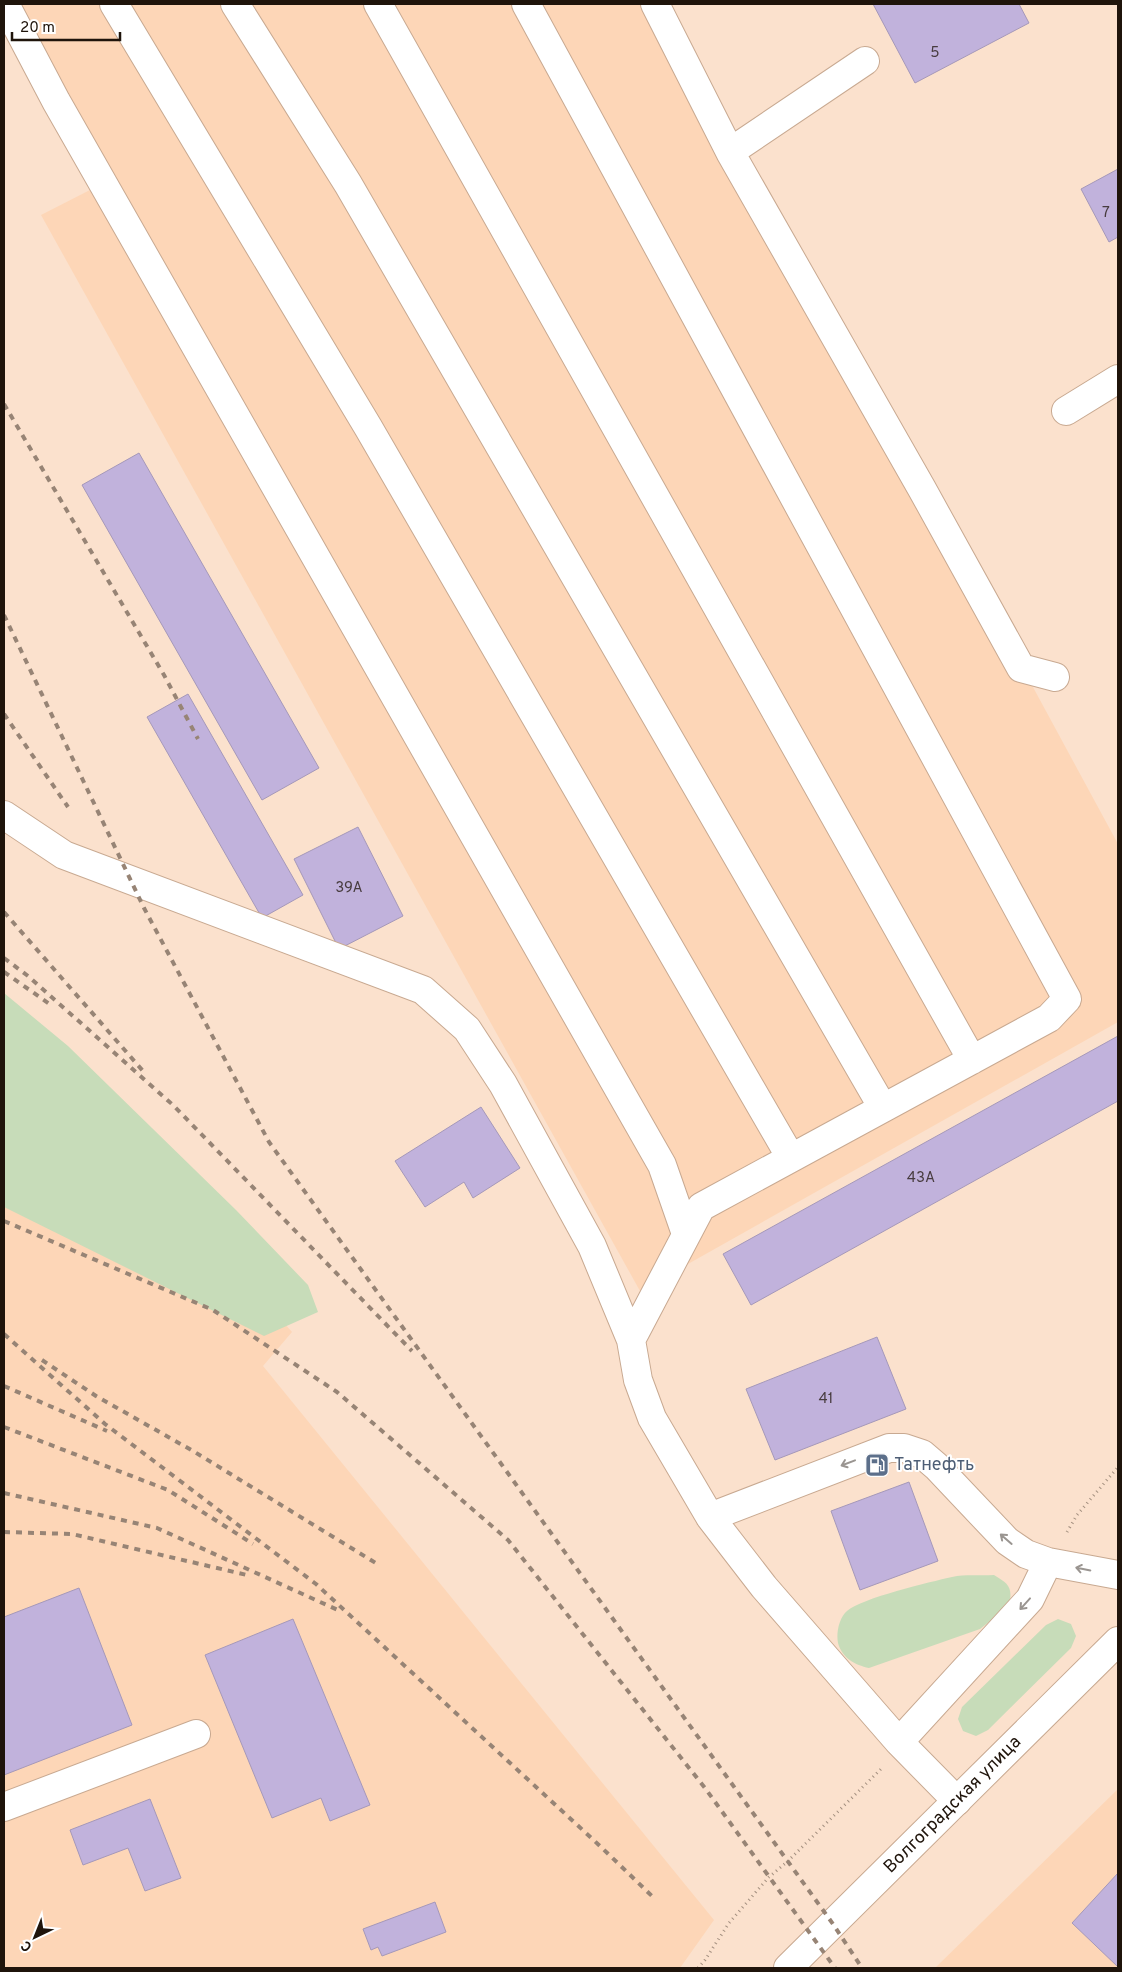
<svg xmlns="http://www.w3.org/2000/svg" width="1122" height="1972" font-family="Overpass,sans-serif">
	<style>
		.built { fill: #fdd6b7 }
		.green { fill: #c7dcb9 }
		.building { fill: #c1b2dc; stroke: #a598b9 }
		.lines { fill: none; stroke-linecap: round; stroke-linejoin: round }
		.minor-casing { stroke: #c8a991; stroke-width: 30 }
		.major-casing { stroke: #c8a991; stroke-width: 30 }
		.path { stroke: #a38f7f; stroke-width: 3; stroke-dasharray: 1 4; stroke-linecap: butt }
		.minor { stroke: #fff; stroke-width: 28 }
		.major { stroke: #fff; stroke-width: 28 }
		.rail { stroke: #978475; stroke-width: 4; stroke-dasharray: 6 6; stroke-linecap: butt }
		.oneway { stroke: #9a9591 }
		.labels { text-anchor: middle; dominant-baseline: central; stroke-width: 4; stroke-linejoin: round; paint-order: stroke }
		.number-label { font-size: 15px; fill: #483c3f }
		.service-label { font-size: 18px; fill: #4e5e75; stroke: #fff; text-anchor: start }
		.street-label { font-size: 18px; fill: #1f140b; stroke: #fff }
	</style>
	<rect width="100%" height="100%" fill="#fbe1cd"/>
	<path class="built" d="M4,4H666L699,71L1118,844V1022L640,1291L41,215L90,190L76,154Z
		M4,1035L32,1045L292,1332L263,1366L714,1920L680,1968H4Z
		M1118,1789V1968H935Z"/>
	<path class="green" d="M4,993L68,1046L236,1210L308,1285L318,1312L264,1336L4,1207Z
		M994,1575C1009,1584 1013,1587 1009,1606L980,1629L869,1668C855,1665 842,1658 838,1643C836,1633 839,1618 847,1611C862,1598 930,1582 952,1577C965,1574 980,1576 994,1575Z
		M1058,1619L1071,1624L1076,1636L1071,1648L988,1730L976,1736L963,1731L958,1719L962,1707L1046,1625Z"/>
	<path class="building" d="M873,4H1019L1029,23L915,83Z
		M1118,169V237L1109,242L1081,189Z
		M139,453L319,768L262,800L82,485Z
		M188,694L303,895L262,918L147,717Z
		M358,827L403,916L339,949L294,859Z
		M1118,1036V1101L751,1305L723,1254Z
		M481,1107L520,1168L473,1198L464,1182L425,1207L395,1161Z
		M877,1337L906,1409L775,1460L746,1389Z
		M909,1482L938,1561L860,1590L831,1511Z
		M79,1588L132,1725L4,1775V1617Z
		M293,1619L370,1805L330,1821L321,1798L272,1818L205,1655Z
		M150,1799L181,1878L145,1891L128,1848L83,1865L70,1830Z
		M1118,1873V1967L1072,1923Z
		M435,1902L446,1932L382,1956L378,1947L371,1950L363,1929Z"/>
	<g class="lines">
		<g class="minor-casing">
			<path id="minor" d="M5,4L56,101L662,1165L686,1234
				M114,4L368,427L791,1158
				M235,4L348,184L883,1108
				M378,4L972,1060
				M526,4L1067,999L1049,1018L701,1207L631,1340
				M655,4L730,152L922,489L1021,668L1055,677
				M730,152L865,61
				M1066,411L1118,379
				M4,815L64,855L423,990L467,1029L503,1084L592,1246L631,1340L638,1380L652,1418L710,1517L764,1587L899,1742L957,1801
				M710,1517L889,1448H904L922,1454L936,1466L1007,1541L1026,1554L1048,1562L1118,1575
				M899,1742L1030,1599L1048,1562
				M4,1807L196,1734"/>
		</g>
		<g class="major-casing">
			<path id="major" d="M788,1968L1118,1641"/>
		</g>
		<path class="path" d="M1067,1532L1077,1515L1118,1467
			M698,1968L705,1960L729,1923L769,1877L787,1862L881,1769"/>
		<use href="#minor" class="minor"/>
		<use href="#major" class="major"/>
		<path class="rail" d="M4,404L164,675L198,739
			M4,615L144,908L269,1142L833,1924L862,1968
			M4,714L68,807
			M4,912L143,1071
			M4,958L28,976L173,1105L412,1351
			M4,972L51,1005
			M4,1221L213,1310L337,1392L508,1540L705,1788L835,1968
			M4,1334L105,1424L316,1584L600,1846L654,1898
			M42,1360L96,1396L193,1451L379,1565
			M4,1386L107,1431
			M4,1427L168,1490L253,1544
			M4,1493L157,1528L340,1611
			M4,1532L72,1534L251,1576"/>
	</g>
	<defs><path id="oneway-shaft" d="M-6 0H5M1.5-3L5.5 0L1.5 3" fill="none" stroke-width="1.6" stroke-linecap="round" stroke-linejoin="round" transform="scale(1.25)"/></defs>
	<g class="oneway">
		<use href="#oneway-shaft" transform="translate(848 1463) rotate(159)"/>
		<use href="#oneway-shaft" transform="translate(1006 1539) rotate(-139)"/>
		<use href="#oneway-shaft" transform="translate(1083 1569) rotate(-169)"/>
		<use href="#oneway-shaft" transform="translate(1025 1604) rotate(132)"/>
	</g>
	<defs>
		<g id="fuel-square" transform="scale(1.25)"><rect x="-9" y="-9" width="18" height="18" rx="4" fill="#5c6f8a" stroke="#fff"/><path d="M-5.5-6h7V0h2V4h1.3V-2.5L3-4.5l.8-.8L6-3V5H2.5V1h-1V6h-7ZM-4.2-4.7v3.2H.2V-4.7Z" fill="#fff"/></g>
	</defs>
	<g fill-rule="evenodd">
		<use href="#fuel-square" x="877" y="1465"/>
	</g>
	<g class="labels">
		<g class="number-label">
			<text x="935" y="53">5</text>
			<text x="1106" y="213">7</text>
			<text x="349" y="888">39А</text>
			<text x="921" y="1178">43А</text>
			<text x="826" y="1399">41</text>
		</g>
		<g class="service-label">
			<text x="894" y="1465">Татнефть</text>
		</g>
		<g class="street-label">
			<text transform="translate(953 1805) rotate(-45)">Волгоградская улица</text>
		</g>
	</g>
	<rect width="1122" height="1972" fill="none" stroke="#1f140b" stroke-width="10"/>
	<g transform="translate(35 1937) rotate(223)" stroke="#ffffff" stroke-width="4" paint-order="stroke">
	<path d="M0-4L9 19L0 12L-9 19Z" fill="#1f140b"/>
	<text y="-8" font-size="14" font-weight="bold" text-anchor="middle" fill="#1f140b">С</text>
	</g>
	<path d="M12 32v8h108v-8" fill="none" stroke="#1f140b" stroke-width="2.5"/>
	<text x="20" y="32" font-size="15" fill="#1f140b" stroke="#ffffff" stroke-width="4" paint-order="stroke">20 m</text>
</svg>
